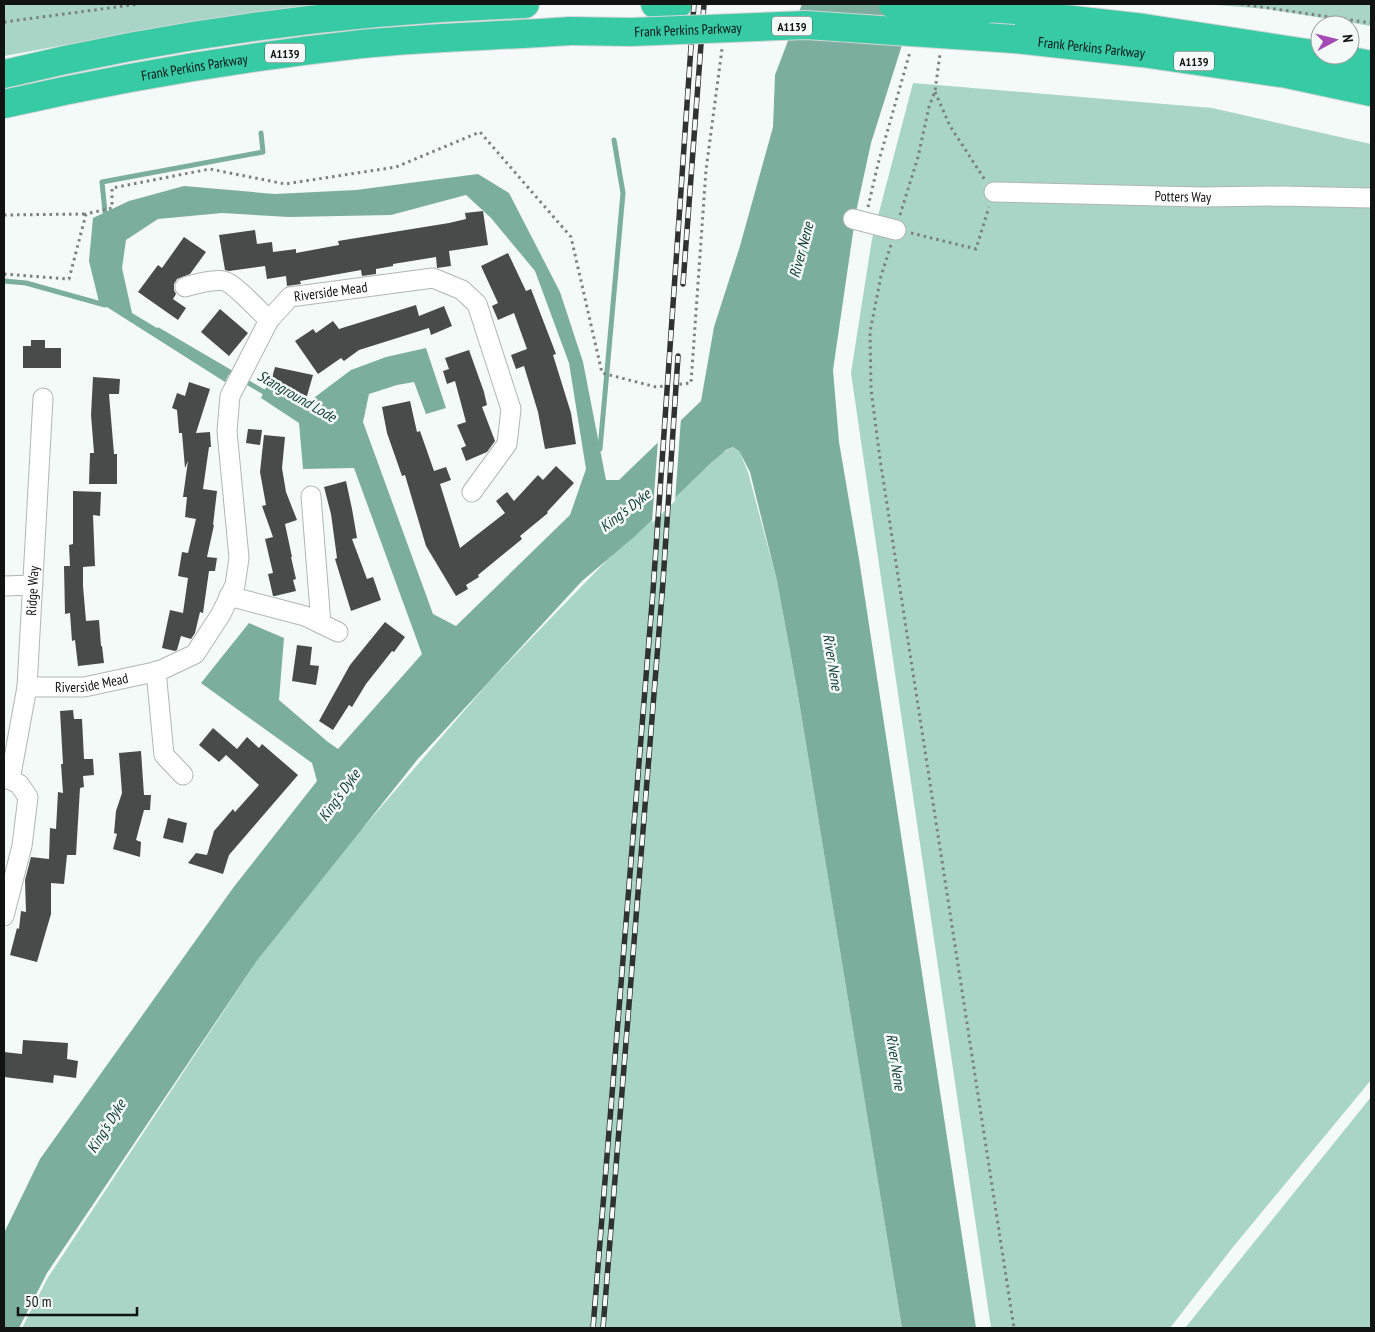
<svg xmlns="http://www.w3.org/2000/svg" width="1375" height="1332" font-family="'PT Sans Narrow',sans-serif">
	<style>
		.green { fill: #a9d5c6 }
		.water { fill: #7cae9d }
		.pier { fill: #f4faf8 }
		.lines { fill: none; stroke-linecap: round; stroke-linejoin: round }
		.stream { stroke: #7cae9d; stroke-width: 5 }
		.building { fill: #474c4a }
		.minor-casing { stroke: #b0b6b4; stroke-width: 21 }
		.highway-casing { stroke: #d4d5d4; stroke-width: 30 }
		.path { stroke: #7c807e; stroke-width: 3; stroke-dasharray: 2.5 4; stroke-linecap: butt }
		.minor { stroke: #fff; stroke-width: 19 }
		.highway { stroke: #36caa5; stroke-width: 28 }
		.rail-casing { stroke: #303231; stroke-width: 5.5 }
		.rail { stroke: #f4faf8; stroke-width: 4; stroke-dasharray: 11; stroke-linecap: butt }
		.highway-bridge-casing { stroke: #d4d5d4; stroke-width: 30; stroke-linecap: butt }
		.highway-bridge { stroke: #36caa5; stroke-width: 28 }
		.labels { text-anchor: middle; dominant-baseline: central; stroke-width: 5; stroke-linejoin: round; paint-order: stroke }
		.shield { fill: #f4faf8; stroke: #555857; stroke-width: 1 }
		.shield-label { font-size: 12px; font-weight: bold; fill: #111312 }
		.street-label { font-size: 14px; fill: #111312; stroke: #f4faf8 }
		.water-label { font-size: 15px; font-style: italic; fill: #0e3b2f; stroke: #f4faf8 }
	</style>
	<rect width="100%" height="100%" fill="#f4faf8"/>
	<path class="green" d="M4,4H334L186,23L4,56Z
		M1203,4H1371V26L1267,9Z
		M913,83L1212,108L1371,144V1080L1233,1247L1170,1328H991L851,373L872,239Z
		M733,447L739,451L748,472L777,581L797,689L902,1328H22L47,1279L256,962L355,837L489,682L608,559L722,453Z
		M1371,1097V1328H1185Z"/>
	<path class="water" d="M802,4H915L871,143L856,212L833,370L839,442L859,559L976,1328H902L797,689L777,581L750,472L739,451L733,447L726,450L711,463L634,537L582,581L417,760L256,962L47,1273L19,1328H4V1233L40,1159L233,888L317,781L312,763L201,683L249,623L284,638L279,700L328,742L338,749L422,654L354,468L303,469L299,423L261,398L267,385L307,403L351,370L386,357L426,348L446,408L426,414L414,382L397,385L369,394L363,422L433,614L456,626L570,515L586,469L569,363L535,271L491,218L466,195L391,215L289,217L222,213L158,219L126,240L122,268L132,313L230,372L225,382L99,302L89,261L93,218L129,201L184,186L275,194L356,190L478,174L509,193L560,292L583,362L606,480H619L701,401L714,327L740,246L773,127L775,75Z"/>
	<path class="pier" d="M681,418L675,501L652,523L658,440Z"/>
	<g class="lines">
		<path class="stream" d="M105,212L102,182L263,152L261,133
			M4,281L26,283L105,305
			M158,330L269,395
			M600,449L623,193L614,140"/>
	</g>
	<path class="building" d="M483,211L488,245L449,251L451,266L437,268L436,257L393,264V266L376,269V274L362,276L361,270L300,281L301,284L287,286L286,276L267,279L265,266L229,271L225,270L219,235L255,230L257,244L272,242L273,252L296,249V253L339,245L338,241L449,223L466,219L465,213Z
		M184,237L206,252L190,274L177,279L174,284V290L176,294L173,299L186,308L178,320L138,292L158,265L162,268Z
		M508,253L526,291L531,289L556,354L553,355L571,413L576,444L545,449L538,412L524,366L516,369L511,355L527,349L514,313L498,320L492,306L498,303L481,266Z
		M416,305L419,316L444,306L452,326L431,335L429,328L359,350L344,361L341,358L318,374L295,341L313,329L316,333L333,321L339,329Z
		M220,309L248,333L229,356L201,332Z
		M31,340H45V348H61V368H23V346H31Z
		M469,350L484,392L487,405L482,407L495,441L487,452L466,461L461,448L466,446L457,425L466,422L455,381L447,384L443,371L449,369L445,358Z
		M275,367L313,375L307,396L270,385Z
		M93,377L120,379L119,394H109L114,454H117V484H89L90,453H94L91,415Z
		M189,382L210,389L196,433L210,432L211,447H209L203,489L217,491L213,525H214L207,557L217,558L215,571H209L203,613L200,612L195,633L191,639L181,636L177,650L175,651L162,648L170,610L183,613L188,578L178,576L182,552L188,553L196,519L185,517L187,497H183L188,461L185,468L182,433H179L177,410L172,408L177,393L185,396Z
		M410,401L417,432L420,431L434,471L446,467L451,480L440,484L460,548L505,513L496,501L507,492L514,501L538,475L543,480L556,466L574,483L547,512L548,513L520,536L522,539L478,575L479,577L466,585L468,589L456,596L426,546L405,475L402,476L387,433L382,407Z
		M248,429L262,430L260,445L246,443Z
		M264,435L285,437L282,468L286,492L297,520L285,524L292,557H291L296,579L293,580L296,591L275,596H273L268,574L273,573L265,539L273,537L262,506L266,505L260,472Z
		M346,481L352,509L357,538L352,539L367,579L373,577L381,600L351,611L335,559L337,558L331,514L324,487Z
		M73,491L101,492L100,516L93,515L95,566L83,567V586L86,621L99,620L101,646H102L104,663L78,666L75,640L72,641L70,613L65,614L64,566H70L69,545L73,544Z
		M385,622L405,637L394,652L392,651L366,684L352,707L349,705L333,730L319,721L350,665Z
		M297,645L312,647L310,665L319,666L316,685L292,681Z
		M73,710L74,719H82L84,759H93L94,775L83,776L84,787L80,788L76,855H67L64,884L51,883V914L37,962L10,955L17,928L19,929L21,911L26,912L25,880L31,857L49,859L50,828L56,829L58,792L63,793L61,764H63L60,711Z
		M213,728L237,749L247,737L259,748L262,744L298,775L229,855L223,874L188,863L196,853L207,855L214,831L233,809L235,812L259,785L226,755L219,762L199,745Z
		M141,751L144,795H151L150,810H144L136,840L141,842L140,857L113,849L117,834L114,833L116,811L122,793L119,753Z
		M168,818L187,823L183,843L163,838Z
		M23,1040L68,1043L67,1059L78,1061L76,1078L54,1075L53,1083L4,1077V1052L22,1054Z"/>
	<g class="lines">
		<g class="minor-casing">
			<g id="minor">
				<path id="s1" d="M994,192L1201,197L1280,196L1371,198"/>
				<path d="M853,219L896,230"/>
				<path d="M185,287C195,284 214,279 224,281C234,283 260,312 269,320"/>
				<path d="M311,496L321,624"/>
				<path d="M4,586L33,585"/>
				<path d="M229,596L305,616L338,632"/>
				<path d="M156,671L164,755L183,775"/>
				<path id="s2" d="M27,687H84L159,671L195,654L221,614L235,585L239,558L227,431L230,396L269,320L290,297L433,278L462,290L477,304L511,409L507,444L472,492"/>
				<path d="M4,777L19,784L28,797L22,846L4,916"/>
				<path id="s3" d="M10,780L27,687L43,398"/>
			</g>
		</g>
		<g class="highway-casing">
			<g id="highway">
				<path d="M655,4H678"/>
				<path d="M985,10L1144,28L1320,55"/>
				<path id="s4" d="M1014,39L1142,53L1287,74L1371,92"/>
				<path d="M1321,55L1371,65"/>
				<path d="M4,74C174,33 350,10 525,4"/>
				<path id="s5" d="M4,104C122,77 242,57 362,44C431,37 501,36 570,31"/>
			</g>
		</g>
		<path class="path" d="M1241,4L1371,23
			M4,22L139,4
			M935,92L950,126L985,180
			M868,207L878,164L910,52
			M4,215L86,214
			M900,215L918,157L929,107L935,91L940,54
			M911,233L976,249L989,207
			M891,245L881,276L870,332L871,389L880,459L1014,1328
			M4,274L69,279L86,214L112,208V188L210,169L285,184L396,167L480,132L571,237L602,373L656,387L691,383L706,170L722,49"/>
		<use href="#minor" class="minor"/>
		<use href="#highway" class="highway"/>
		<g class="rail-casing">
			<path id="rail" d="M683,284L704,4
				M593,1328L653,591L694,4
				M603,1328L663,582L678,356"/>
		</g>
		<use href="#rail" class="rail"/>
		<g class="highway-bridge-casing">
			<g id="highway-bridge">
				<path d="M893,4L985,10"/>
				<path id="s6" d="M570,31L631,32L806,25L1014,39"/>
			</g>
		</g>
		<use href="#highway-bridge" class="highway-bridge"/>
	</g>
	<g class="labels">
		<g class="shield">
			<rect x="772" y="16.5" width="40" height="19" rx="4"/>
			<rect x="265" y="43.5" width="40" height="19" rx="4"/>
			<rect x="1174" y="51.5" width="40" height="19" rx="4"/>
		</g>
		<g class="shield-label">
			<text x="792" y="26">A1139</text>
			<text x="285" y="53">A1139</text>
			<text x="1194" y="61">A1139</text>
		</g>
		<g class="street-label">
			<text stroke="none"><textPath href="#s6" startOffset="118">Frank Perkins Parkway</textPath></text>
			<text stroke="none"><textPath href="#s4" startOffset="78">Frank Perkins Parkway</textPath></text>
			<text stroke="none"><textPath href="#s5" startOffset="194">Frank Perkins Parkway</textPath></text>
			<text stroke="none"><textPath href="#s1" startOffset="189">Potters Way</textPath></text>
			<text stroke="none"><textPath href="#s2" startOffset="601">Riverside Mead</textPath></text>
			<text stroke="none"><textPath href="#s3" startOffset="191">Ridge Way</textPath></text>
			<text stroke="none"><textPath href="#s2" startOffset="65">Riverside Mead</textPath></text>
		</g>
		<g class="water-label">
			<text transform="translate(801 250) rotate(-75)">River Nene</text>
			<text transform="translate(297 396) rotate(30)">Stanground Lode</text>
			<text transform="translate(625 510) rotate(-38)">King's Dyke</text>
			<text transform="translate(833 662) rotate(81)">River Nene</text>
			<text transform="translate(339 795) rotate(-54)">King's Dyke</text>
			<text transform="translate(896 1062) rotate(81)">River Nene</text>
			<text transform="translate(106 1126) rotate(-58)">King's Dyke</text>
		</g>
	</g>
	<rect width="1375" height="1332" fill="none" stroke="#111312" stroke-width="10"/>
	<g transform="translate(1335 40) rotate(83)"><circle r="24" fill="#f4faf8" stroke="#999e9c"/>
	<path d="M0-4L9 19L0 12L-9 19Z" fill="#a549b4"/>
	<text y="-8" font-size="14" font-weight="bold" text-anchor="middle" fill="#111312">N</text>
	</g>
	<path d="M18 1307v8h119v-8" fill="none" stroke="#111312" stroke-width="2.5"/>
	<text x="25" y="1307" font-size="15" fill="#111312" stroke="#f4faf8" stroke-width="4" paint-order="stroke">50 m</text>
</svg>
